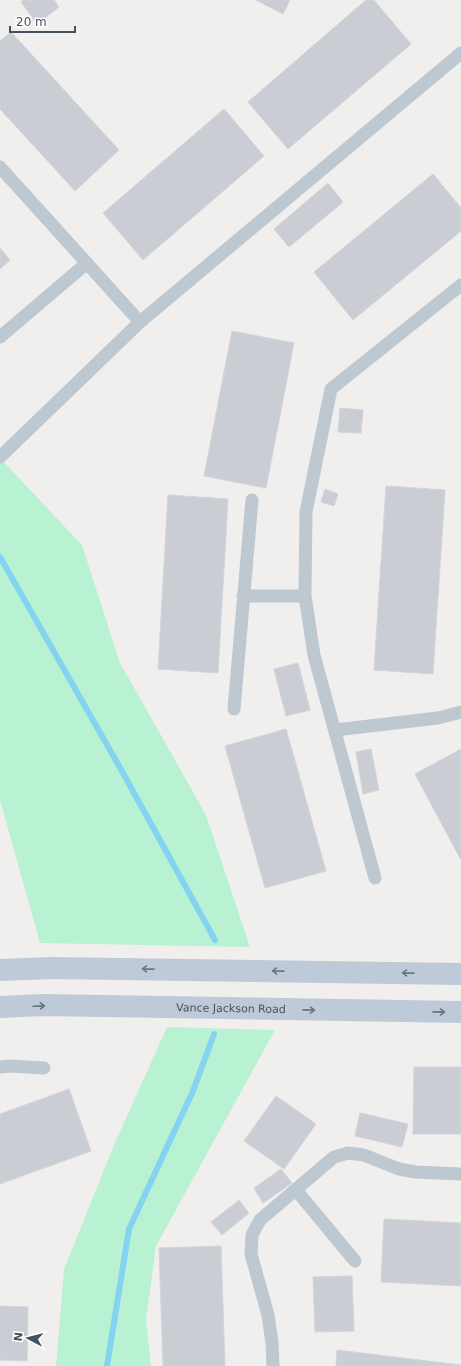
<svg xmlns="http://www.w3.org/2000/svg" width="461" height="1366" font-family="'DejaVu Sans',sans-serif">
	<style>
		.green { fill: #b9f1d3 }
		.lines { fill: none; stroke-linecap: round; stroke-linejoin: round }
		.stream { stroke: #84d4f1; stroke-width: 6 }
		.building { fill: #cacdd3; stroke: #d2d4da }
		.service { stroke: #bec8d1; stroke-width: 13 }
		.secondary { stroke: #bfcad8; stroke-width: 22 }
		.oneway { stroke: #6a7582 }
		.labels { text-anchor: middle; dominant-baseline: central; stroke-width: 3; stroke-linejoin: round; paint-order: stroke }
		.street-label { font-size: 11px; fill: #45505d; stroke: #fff }
	</style>
	<rect width="100%" height="100%" fill="#f1eeee"/>
	<path class="green" d="M0,458L82,545L120,663L206,815L250,947L40,943L0,800Z
		M167,1027L275,1030L156,1246L146,1320L151,1366H56L64,1269L114,1145Z"/>
	<g class="lines">
		<path class="stream" d="M0,557L123,773L215,940
			M107,1366L129,1229L193,1091L214,1034"/>
	</g>
	<path class="building" d="M23,0H54L59,7L37,24L21,2Z
		M256,0H290L283,14Z
		M366,0H374L411,44L288,149L248,102Z
		M11,32L119,150L75,191L0,109V41Z
		M224,109L264,156L143,260L103,213Z
		M433,174L461,208V231L353,320L314,272Z
		M328,183L343,202L289,247L274,229Z
		M0,248L10,260L0,269Z
		M232,331L294,343L266,488L204,476Z
		M340,408L363,410L361,433L338,432Z
		M386,486L445,490L433,674L374,670Z
		M325,489L338,494L334,506L321,502Z
		M168,495L228,499L218,673L158,669Z
		M298,663L310,710L286,716L274,669Z
		M286,729L326,871L265,888L225,746Z
		M371,749L379,790L363,794L356,752Z
		M461,749V860L415,774Z
		M414,1067H461V1134H413Z
		M69,1089L91,1151L0,1184V1114Z
		M276,1096L316,1124L284,1169L244,1141Z
		M360,1113L408,1124L402,1147L355,1136Z
		M281,1169L292,1183L263,1203L254,1188Z
		M239,1200L249,1213L222,1235L211,1222Z
		M384,1219L461,1223V1286L381,1282Z
		M221,1246L225,1366H163L159,1248Z
		M352,1276L354,1331L315,1332L313,1277Z
		M0,1306L28,1307L27,1361L0,1360Z
		M337,1350L461,1365V1366H336Z"/>
	<g class="lines">
		<path class="service" d="M0,167L140,322
			M0,337L87,263
			M0,457L140,322L461,53
			M243,596H305
			M234,709L252,500
			M335,730L438,718L461,712
			M375,878L314,655L305,596L306,512L331,389L461,285
			M0,1067L11,1066L44,1068
			M296,1190L355,1261
			M273,1366L272,1343L268,1315L251,1254L252,1235L260,1220L334,1157L348,1153L364,1155L399,1169L415,1172L461,1174"/>
		<g class="secondary">
			<path d="M0,970L51,968L461,974"/>
			<path id="s1" d="M0,1007L43,1005L461,1012"/>
		</g>
	</g>
	<defs><path id="oneway-shaft" d="M-6 0H5M1.5-3L5.5 0L1.5 3" fill="none" stroke-width="1.6" stroke-linecap="round" stroke-linejoin="round"/></defs>
	<g class="oneway">
		<use href="#oneway-shaft" transform="translate(148 969) rotate(-179)"/>
		<use href="#oneway-shaft" transform="translate(278 971) rotate(-179)"/>
		<use href="#oneway-shaft" transform="translate(408 973) rotate(-179)"/>
		<use href="#oneway-shaft" transform="translate(39 1006) rotate(-2)"/>
		<use href="#oneway-shaft" transform="translate(309 1010) rotate(1)"/>
		<use href="#oneway-shaft" transform="translate(439 1012) rotate(1)"/>
	</g>
	<g class="labels">
		<g class="street-label">
			<text stroke="none"><textPath href="#s1" startOffset="231">Vance Jackson Road</textPath></text>
		</g>
	</g>
	<g transform="translate(28 1338) rotate(277)" stroke="#ffffff" stroke-width="3" paint-order="stroke">
	<path d="M0-3L7 15L0 10L-7 15Z" fill="#45505d"/>
	<text y="-6" font-size="11" font-weight="bold" text-anchor="middle" fill="#45505d">N</text>
	</g>
	<path d="M10 26v6h65v-6" fill="none" stroke="#45505d" stroke-width="2"/>
	<text x="16" y="26" font-size="12" fill="#45505d" stroke="#ffffff" stroke-width="3" paint-order="stroke">20 m</text>
</svg>
